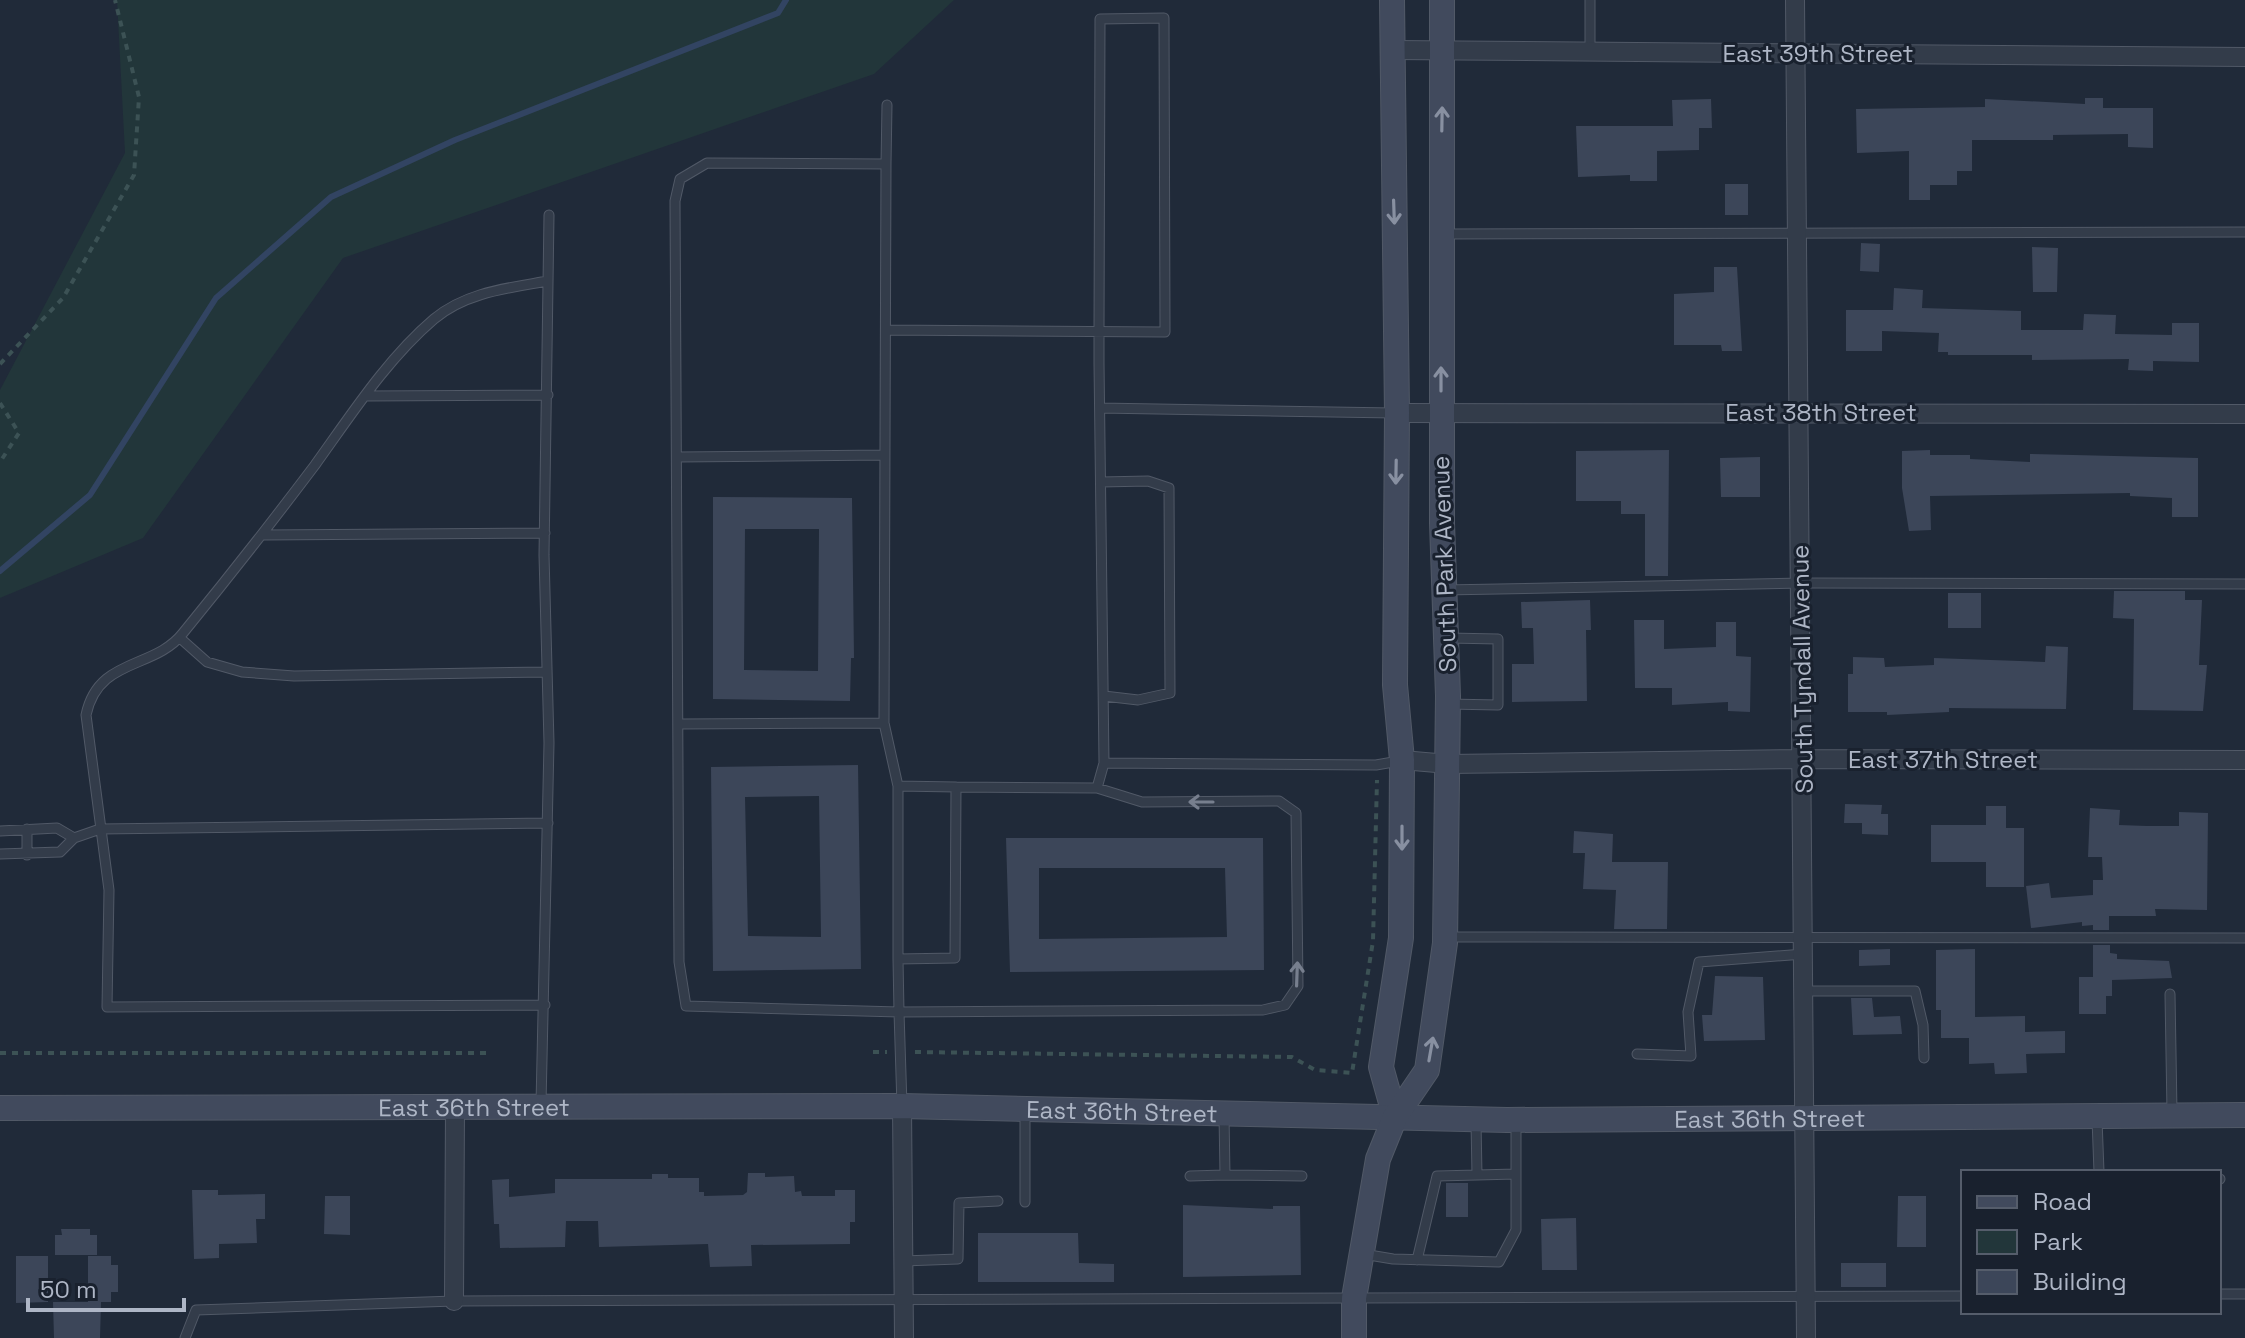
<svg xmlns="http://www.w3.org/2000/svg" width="2245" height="1338" font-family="'Space Grotesk',sans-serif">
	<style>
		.green { fill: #22363a }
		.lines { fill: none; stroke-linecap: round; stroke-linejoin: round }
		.stream { stroke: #324462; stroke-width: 6 }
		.building { fill: #3c4659; fill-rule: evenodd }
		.lane-casing { stroke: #515967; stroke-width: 11 }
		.street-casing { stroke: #515967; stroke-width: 20 }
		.secondary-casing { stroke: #515967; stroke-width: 26 }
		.path { stroke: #3c5255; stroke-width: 4; stroke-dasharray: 6 6; stroke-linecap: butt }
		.lane { stroke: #333c4a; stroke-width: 9 }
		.street { stroke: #333c4a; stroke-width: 18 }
		.secondary { stroke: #414a5d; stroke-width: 24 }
		.oneway { stroke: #8890a1 }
		.oneway2 { stroke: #777f8e }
		.labels { text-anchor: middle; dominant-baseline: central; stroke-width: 6; stroke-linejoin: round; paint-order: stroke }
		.street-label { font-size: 24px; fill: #aeb6c6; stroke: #19212e }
	</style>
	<rect width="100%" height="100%" fill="#202a39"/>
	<path class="green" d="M117,0H954L874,74L343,258L143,538L0,598V390L125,153Z"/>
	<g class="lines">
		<path class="stream" d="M0,571L90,495L216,298L331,197L455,140L778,13L786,0"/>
	</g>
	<path class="building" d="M2085,98H2103V108H2153V148L2128,147V134L2053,135V140H1972V171H1957V185H1930V200H1909V151L1857,153L1856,109L1985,107V99L2085,104Z
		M1711,99L1712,128H1699V150L1657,151V181H1630V175L1578,177L1576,126H1673L1672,100Z
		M1725,184H1748V215H1725Z
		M1861,243L1880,244L1879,272L1860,271Z
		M2032,247L2058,248L2057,292H2033Z
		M1714,267H1737L1742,351H1722L1721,345H1674V294L1714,292Z
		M1894,288L1923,290L1922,308L2021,311V330H2083L2084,314L2116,315L2115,334L2172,335V323H2199V362L2153,361V371L2128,370L2129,359L2032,360V355H1948V352H1938L1939,333L1882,331V351H1846V310H1893Z
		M1669,450L1668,576H1645V514H1621V501H1576V451Z
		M1930,450V455H1970V459L2030,462V454L2198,458V517H2172V498L2130,496V493L1930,496L1931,530L1909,531L1902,488V451Z
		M1760,457V497H1721L1720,458Z
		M713,497L852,498L854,658H851L850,701L713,699ZM745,529H819L818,671L744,670Z
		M2114,591H2185V600H2202L2199,665H2207L2203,711L2133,710L2134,619L2113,618Z
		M1948,593H1981V628H1948Z
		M1590,600L1591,630H1586L1587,701L1512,702V664H1534L1533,628H1522L1521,602Z
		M1634,620H1664V649L1716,647V622H1736V656L1751,657L1750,712L1728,711V702L1672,705V688H1635Z
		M2046,646L2068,647L2066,709L1949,708V712L1887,715V712H1848V674H1853V657L1884,658L1885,667L1934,665V658L2045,662Z
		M858,765L861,969L713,971L711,767ZM819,796L821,937L748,936L745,797Z
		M1845,804L1882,805L1881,814H1888V835L1862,834V823H1844Z
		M1986,806H2006V828H2024V887H1986V862H1931V825H1986Z
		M2090,808L2120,810L2119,825L2147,826H2179V812L2208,813L2207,910L2155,909L2156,916H2109V930H2093V925L2082,926V922L2031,928L2026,886L2049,883L2051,898L2093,895V880H2103L2102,857H2088Z
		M1574,831L1613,834L1612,862H1668L1667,929H1614L1616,890L1583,889L1585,853H1573Z
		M1006,838H1263L1264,970L1010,972ZM1039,868H1225L1227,937L1039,939Z
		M2093,945H2110V953L2117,954V959L2169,961L2172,978L2112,980V996H2106V1014H2079V977H2093Z
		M1890,949V965L1859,966V950Z
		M1975,949V1017L2025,1016V1032L2065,1031V1053L2026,1054L2027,1073L1995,1074L1994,1063L1969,1064V1038H1941V1010H1936V950Z
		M1715,976L1763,977L1765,1040L1704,1041L1702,1015H1712Z
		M1851,998H1872L1874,1017L1900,1016L1902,1034L1853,1035Z
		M748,1173H765V1177L794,1176L795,1192L801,1191L802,1196H835V1190H855V1222H850V1244L751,1245L752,1266L710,1267L708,1244L599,1247L598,1221H566L565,1247L500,1248L499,1224H494L492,1180L509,1179V1197L555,1193V1179H652V1174H668V1178H699V1192H704V1196L743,1195L747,1192Z
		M1446,1183H1468V1217H1446Z
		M192,1190H218V1195L265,1194V1219H256L257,1243L219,1244V1258L194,1259Z
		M325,1196H350V1235L324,1234Z
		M1898,1196H1926V1247H1897Z
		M1183,1205L1273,1209V1206H1300L1301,1275L1183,1277Z
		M1576,1218L1577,1270H1542L1541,1219Z
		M61,1229H90V1235H97V1255H55V1235H62Z
		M978,1233H1078L1079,1263L1114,1264V1282H978Z
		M16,1256H48V1302L16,1303Z
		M88,1256H111V1265H118V1292H111V1302H101L100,1338H54L53,1302H88Z
		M1841,1263H1886V1287H1841Z"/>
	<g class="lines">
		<g class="lane-casing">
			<path id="lane" d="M1590,0V53
				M887,105L886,164L707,163L680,179L675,201L679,962L686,1006L899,1012L898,959
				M886,164L884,723L898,786
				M1444,234L2245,232
				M887,330L1165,332L1164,18L1100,19L1099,331V363L1104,763L1376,765L1399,761
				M365,396L548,395
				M1100,408L1394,413
				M677,457L885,455
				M1101,482L1148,481L1169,488L1170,693L1138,700L1104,696
				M263,535L545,533
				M1444,590L1802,583L2245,584
				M180,638L207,662L242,672L294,676L547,672
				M1448,704L1498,705V639L1449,638
				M680,724L884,723
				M1097,788L1104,763
				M27,829V855
				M0,831L57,828L74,838
				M0,854L60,852L74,838L100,829L548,823
				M1448,937L2245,938
				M1804,991H1915L1923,1025L1924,1058
				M2170,994L2172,1112
				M545,1005L107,1007L109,890L86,715C98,657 154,670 183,633C228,578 272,522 315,465C351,415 387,359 434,319C466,292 509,288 548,281
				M1637,1054L1691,1056L1688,1012L1699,962L1804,954
				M541,1104L549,743L544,555L549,215
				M902,1106L899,1012L1263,1010L1285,1005L1298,986L1296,813L1279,801L1142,802L1097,788L956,787L955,958L898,959V786L956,787
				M1224,1115L1225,1175L1302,1176
				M2097,1119L2099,1172
				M1476,1122L1477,1175L1516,1174
				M1190,1176L1225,1175
				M2219,1179H2220
				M1025,1202V1109
				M1363,1254L1393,1259L1499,1262L1516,1230V1121
				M1417,1260L1437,1176L1477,1175
				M903,1261L958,1259L959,1203L998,1201
				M2219,1294H2245
				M185,1338L196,1310L454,1301L1963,1296"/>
		</g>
		<g class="street-casing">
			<path id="street" d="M1795,0L1806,1338
				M1392,50L2245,57
				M1397,413L2245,414
				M1402,760L1448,764L1804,759L2245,760
				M902,1106L904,1338
				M454,1301L455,1108"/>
		</g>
		<g class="secondary-casing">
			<g id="secondary">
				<path d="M1392,0L1397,413L1395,685L1402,760L1401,938L1381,1067L1395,1117"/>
				<path id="s1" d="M0,1108L902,1106L1507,1120L2245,1115"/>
				<path d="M1354,1338V1298L1378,1159L1395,1117L1427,1070L1445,943L1448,696L1442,523V0"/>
			</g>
		</g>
		<path class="path" d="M0,364L63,298L134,175L139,97L115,0
			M0,403L19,433L0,462
			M873,1052H887
			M915,1052L1292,1057L1315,1070L1352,1073L1373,941L1377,780
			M0,1053H487"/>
		<use href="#lane" class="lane"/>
		<use href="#street" class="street"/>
		<use href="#secondary" class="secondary"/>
	</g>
	<defs><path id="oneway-shaft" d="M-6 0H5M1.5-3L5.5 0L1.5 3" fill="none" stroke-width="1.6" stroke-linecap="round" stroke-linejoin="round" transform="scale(2)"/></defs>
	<g class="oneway">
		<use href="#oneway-shaft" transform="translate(1442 119) rotate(-89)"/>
		<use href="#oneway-shaft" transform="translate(1394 212) rotate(88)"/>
		<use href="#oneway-shaft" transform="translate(1441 379) rotate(-90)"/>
		<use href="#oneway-shaft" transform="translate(1396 472) rotate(91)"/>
		<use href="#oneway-shaft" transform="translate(1402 838) rotate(90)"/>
		<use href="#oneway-shaft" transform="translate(1431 1049) rotate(-80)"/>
	</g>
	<g class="oneway2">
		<use href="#oneway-shaft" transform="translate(1201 802) rotate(180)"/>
		<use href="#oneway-shaft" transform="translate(1297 974) rotate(-88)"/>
	</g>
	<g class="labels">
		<g class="street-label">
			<text x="1818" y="53">East 39th Street</text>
			<text x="1821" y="412">East 38th Street</text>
			<text transform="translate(1444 564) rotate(-92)">South Park Avenue</text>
			<text transform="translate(1802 669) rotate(-91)">South Tyndall Avenue</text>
			<text x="1943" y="759">East 37th Street</text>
			<text stroke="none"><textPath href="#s1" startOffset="474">East 36th Street</textPath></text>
			<text stroke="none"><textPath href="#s1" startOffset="1122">East 36th Street</textPath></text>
			<text stroke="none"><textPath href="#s1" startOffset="1770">East 36th Street</textPath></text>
		</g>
	</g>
	<rect x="1961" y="1170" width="260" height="144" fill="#19212e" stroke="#555d6b" stroke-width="2"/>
	<rect x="1977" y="1196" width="40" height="12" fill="#414a5d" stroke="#555d6b" stroke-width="2"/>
	<text x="2033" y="1210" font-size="24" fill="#aeb6c6">Road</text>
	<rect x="1977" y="1230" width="40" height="24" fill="#22363a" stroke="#555d6b" stroke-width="2"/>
	<text x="2033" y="1250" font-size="24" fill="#aeb6c6">Park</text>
	<rect x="1977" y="1270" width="40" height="24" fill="#3c4659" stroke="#555d6b" stroke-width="2"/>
	<text x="2033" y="1290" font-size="24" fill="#aeb6c6">Building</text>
	<path d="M28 1298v12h156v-12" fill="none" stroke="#aeb6c6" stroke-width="4"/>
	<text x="40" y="1298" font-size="24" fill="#aeb6c6" stroke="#19212e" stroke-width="6" paint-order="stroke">50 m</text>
</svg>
